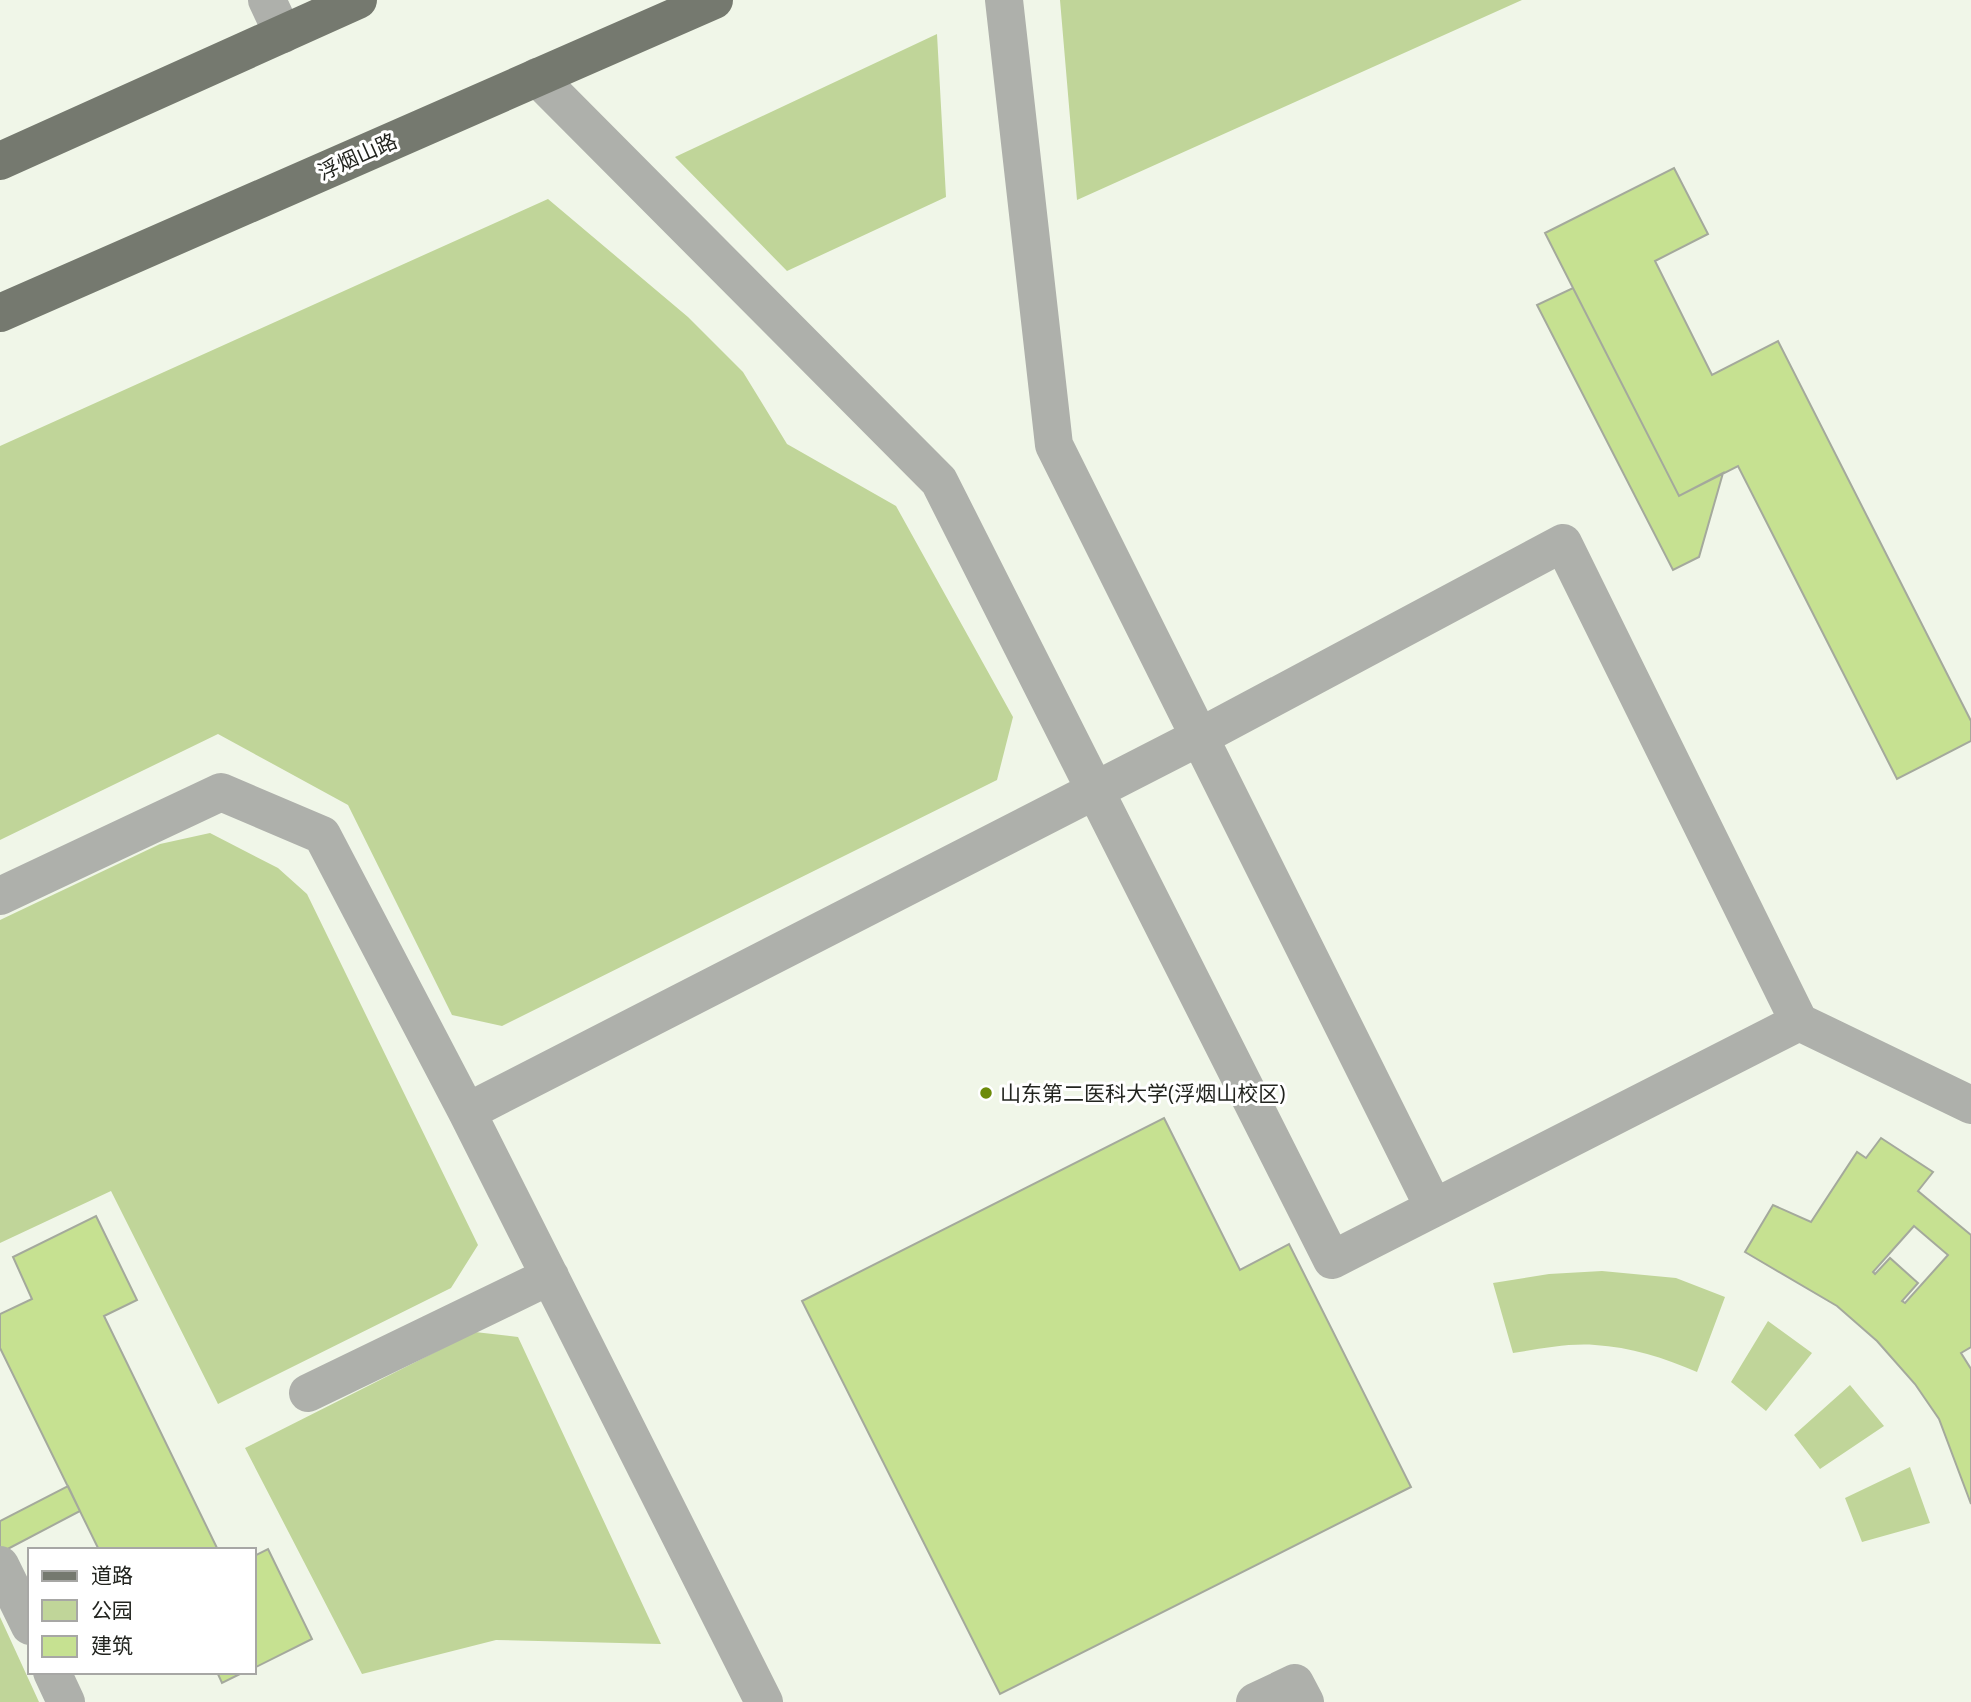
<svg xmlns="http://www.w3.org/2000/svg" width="1971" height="1702" font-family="'Open Sans','Noto Sans SC',sans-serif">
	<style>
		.green { fill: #c0d599 }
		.building { fill: #c6e191; stroke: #a4a99c; stroke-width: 2; fill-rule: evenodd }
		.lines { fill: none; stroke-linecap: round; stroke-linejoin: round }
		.minor { stroke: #aeb0ab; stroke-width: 38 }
		.major { stroke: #75796f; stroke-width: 38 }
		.poi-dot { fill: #6c8b09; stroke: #fff; stroke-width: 2.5 }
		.labels { text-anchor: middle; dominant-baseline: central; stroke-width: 6; stroke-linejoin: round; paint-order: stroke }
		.street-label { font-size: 21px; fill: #22241f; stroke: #fff }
		.poi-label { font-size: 21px; fill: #22241f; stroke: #fff; text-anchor: start }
	</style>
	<rect width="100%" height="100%" fill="#f0f6e8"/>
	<path class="green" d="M1060,0H1522L1077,200Z
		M937,34L946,197L787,271L675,157Z
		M548,199L688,317L743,372L787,444L896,506L1013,717L997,780L502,1026L452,1015L348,805L218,734L0,840V446Z
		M210,833L278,868L307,894L478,1245L451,1288L218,1404L111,1191L0,1243V920L160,844Z
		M1602,1271L1676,1278L1725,1297L1697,1372C1665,1358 1630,1347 1595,1345C1568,1343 1539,1349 1513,1353L1493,1283L1549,1274Z
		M1768,1321L1812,1353L1766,1411L1731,1382Z
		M475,1332L518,1337L661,1644L496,1640L362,1674L245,1448Z
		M1850,1385L1884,1426L1820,1469L1794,1435Z
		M1910,1467L1930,1523L1862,1542L1845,1498Z
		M0,1617L39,1702H0Z"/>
	<path class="building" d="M1674,168L1708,234L1655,261L1712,375L1778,341L1971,721V741L1897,779L1738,466L1679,496L1545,233Z
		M1573,288L1679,496L1723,473L1699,557L1673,570L1537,305Z
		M1164,1118L1240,1270L1289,1244L1411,1487L1000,1694L802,1301Z
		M1881,1138L1933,1172L1918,1191L1971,1235V1347L1961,1353L1971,1369V1504L1939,1419L1915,1384L1877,1341L1837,1306L1745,1252L1773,1205L1811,1222L1857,1152L1866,1158ZM1914,1226L1948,1255L1905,1303L1902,1301L1918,1283L1890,1258L1875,1274L1873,1272Z
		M96,1216L137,1300L104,1316L218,1550H99L0,1348V1314L32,1299L13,1257Z
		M68,1486L80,1511L0,1553V1521Z
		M268,1549L312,1639L254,1668V1556Z
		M217,1672H244L222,1683Z"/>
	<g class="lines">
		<path class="minor" d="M267,0L283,34
			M1004,0L1054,445L1434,1208
			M537,77L939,481L1332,1260L1799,1022
			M0,896L221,792L322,835L467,1112L764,1702
			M467,1112L1209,732L1563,543L1799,1022L1971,1105
			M308,1393L550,1276
			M0,1565L30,1626
			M52,1672L66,1702
			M1255,1702L1295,1683L1305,1702"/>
		<path class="major" d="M0,161L358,0
			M0,313L714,0"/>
	</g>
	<circle class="poi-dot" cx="986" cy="1093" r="7"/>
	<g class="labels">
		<g class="street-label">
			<text transform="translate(357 156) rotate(-24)">浮烟山路</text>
		</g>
		<g class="poi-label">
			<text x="1000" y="1093">山东第二医科大学(浮烟山校区)</text>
		</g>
	</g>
	<rect x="28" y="1548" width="228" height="126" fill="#ffffff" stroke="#a7a7a5" stroke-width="2"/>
	<rect x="42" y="1571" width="35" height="10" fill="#75796f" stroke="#a7a7a5" stroke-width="2"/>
	<text x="91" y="1583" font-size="21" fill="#22241f">道路</text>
	<rect x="42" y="1600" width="35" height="21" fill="#c0d599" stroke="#a7a7a5" stroke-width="2"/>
	<text x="91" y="1618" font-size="21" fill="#22241f">公园</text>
	<rect x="42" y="1636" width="35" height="21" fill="#c6e191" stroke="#a7a7a5" stroke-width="2"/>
	<text x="91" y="1653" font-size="21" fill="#22241f">建筑</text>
</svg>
